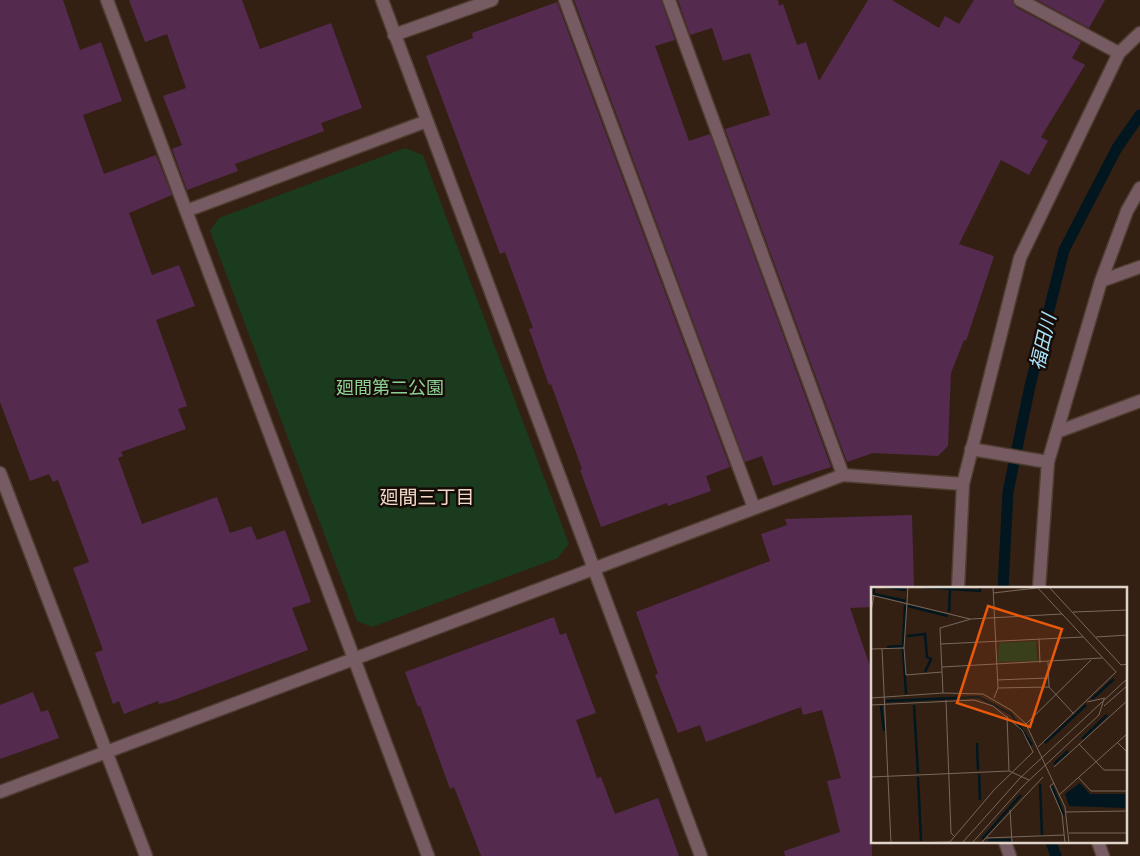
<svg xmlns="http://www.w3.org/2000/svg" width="1140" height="856" font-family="Cabin,'Noto Sans JP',sans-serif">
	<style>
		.green { fill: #1b3b1e }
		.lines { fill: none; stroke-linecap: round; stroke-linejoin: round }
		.stream { stroke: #01161e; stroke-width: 11 }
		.building { fill: #552a4f }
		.minor-casing { stroke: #4f3d30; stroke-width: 15 }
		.minor { stroke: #775b63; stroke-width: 12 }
		.labels { text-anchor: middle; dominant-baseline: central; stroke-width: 5; stroke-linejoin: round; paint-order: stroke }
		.park-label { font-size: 18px; fill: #8dd292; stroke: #150c07 }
		.water-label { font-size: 19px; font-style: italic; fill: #aae3fd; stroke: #150c07 }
		.neighbourhood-label { font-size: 19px; fill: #f2d7c7; stroke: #150c07 }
		.inset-river { fill: none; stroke: #01161e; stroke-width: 2.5 }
		.inset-road { fill: none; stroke: #78685c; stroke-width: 1 }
		.view { fill: #e8590c; fill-opacity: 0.15; stroke: #e8590c; stroke-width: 2.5 }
		.inset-edge { fill: none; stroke: #e0d3ca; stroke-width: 2.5 }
	</style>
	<rect width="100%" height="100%" fill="#332013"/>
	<path class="green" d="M405,148L423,155L569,544L558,558L372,627L357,621L210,231L219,218Z"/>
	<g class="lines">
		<path class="stream" d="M1003,588L1008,492L1030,386L1064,250L1117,148L1140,115
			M1051,842L1056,856"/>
	</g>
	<path class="building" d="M0,0H63L80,50L101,42L122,101L83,115L104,174L156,155L172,195L129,213L152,275L179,265L195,306L156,320L187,406L178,409L186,429L121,452L123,456L118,458L142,524L217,497L230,533L251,526L257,540L285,530L311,602L292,608L308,650L171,701L159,704L158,701L124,714L119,701L113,704L95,653L103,650L73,568L89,562L58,480L53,482L49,474L30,481L0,402Z
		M129,0H242L260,49L331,23L362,108L321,123L324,131L235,164L238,171L187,190L172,149L182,145L163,96L186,88L167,34L145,42Z
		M574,0H661L675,40L655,46L689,141L710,134L831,467L773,486L762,456L745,462Z
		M678,0H778L779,6L783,4L797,45L806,42L819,81L868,0H892L939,28L945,16L959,24L974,0H1012L1016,7L1081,42L1072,58L1085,65L1041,137L1048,141L1029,175L1001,160L959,244L994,256L966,341L964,340L951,373L948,446L938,456L873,453L847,462L725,129L770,115L750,53L723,61L712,28L690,35Z
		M1037,0H1105L1089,28Z
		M557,2L730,467L706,476L711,491L668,506L667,503L601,527L580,470L582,469L551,384L549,385L529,329L533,328L505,252L500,254L426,56L473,38L472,33Z
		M912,515L914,588H872V607L850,608L872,672V856H785L784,851L840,832L827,781L841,778L822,710L803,715L801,707L706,742L700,725L678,733L655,675L658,674L636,612L770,561L761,534L787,525L785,519Z
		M554,617L560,635L566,633L596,713L576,720L597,778L601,777L615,814L658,798L679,856H481L454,787L450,789L420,706L418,707L405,672Z
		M33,692L41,712L48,710L59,738L0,759V705Z"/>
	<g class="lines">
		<g class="minor-casing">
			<path id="minor" d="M107,0L428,856
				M382,0L701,856
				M565,0L754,508
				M669,0L843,475
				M1020,0L1119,53
				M394,35L492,0
				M186,211L427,121
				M1101,281L1140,267
				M1057,432L1140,401
				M971,449L1048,462
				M0,473L146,856
				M958,588L963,484L1020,258L1119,53L1140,33
				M1039,588L1048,462L1101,281L1127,211L1140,188
				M0,792L843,475L963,484
				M1005,842L1010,856
				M1098,842L1103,856"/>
		</g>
		<use href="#minor" class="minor"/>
	</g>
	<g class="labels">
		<g class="park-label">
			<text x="390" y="388">廻間第二公園</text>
		</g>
		<g class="water-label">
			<text transform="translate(1043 342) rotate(-77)">福田川</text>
		</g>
		<g class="neighbourhood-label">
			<text x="427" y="497">廻間三丁目</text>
		</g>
	</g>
	<g transform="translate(871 587)">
		<rect width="256" height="256" fill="#332013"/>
		<path d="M165,54L166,74L127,75L128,56Z" fill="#1b3b1e"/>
		<path d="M209,196L219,207H254V221L198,219L194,207Z" fill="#01161e"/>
		<path class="inset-river" d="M3,0V7L35,14M14,0L35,3M52,0L109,4V0M37,19L77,29M78,25L79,3M36,49L54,47L56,70L60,72L54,85M32,59L34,18M16,60L32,59M32,62L35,107M221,112L243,92M15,114L108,110L140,127L161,158M43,118L47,186M10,119L13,144M211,152L236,128M106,156L107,183M174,156L215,118M183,177L197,164M108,187L109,213M47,190L50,254M169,197L171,248M181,199L193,228M111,252L150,208M117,253H140"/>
		<path class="inset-road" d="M122,0L127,101L123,111M166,0L245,85L167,160M178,0L250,78L257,77M122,6L166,1M0,8L99,32M0,25L3,8M202,25L257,23M191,27L100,32L69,41L72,106L112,107L140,123L155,137L194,220L198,256M225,50L257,48M168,52L169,76M70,57L212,50M33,61L35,88L71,85M0,62L33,61L37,0M11,62L20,256M177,75L178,100M71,80L231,71M126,93L177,91M127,101L178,100L203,127M0,111L72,106M75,113L80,246L83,249M216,115L234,111M0,118L103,113L122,119L151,143L162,165L123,203L78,256M233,119L257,98M136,129L138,184M155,137L220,73M246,155L257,166M208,157L233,183H257M183,180L257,113M0,190L138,184L158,193M208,191L220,204H257M183,196L179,199L191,227L194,256M188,208L257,146M139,223L141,256M195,225L257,224M198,246H257M115,251L193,248M36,256L79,255M91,256L149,191L257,91M101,256L152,199L228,128L233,112M110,256L172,190"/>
		<path class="view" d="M117,19L191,42L159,140L86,116Z"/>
		<rect width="256" height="256" class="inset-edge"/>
	</g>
</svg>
